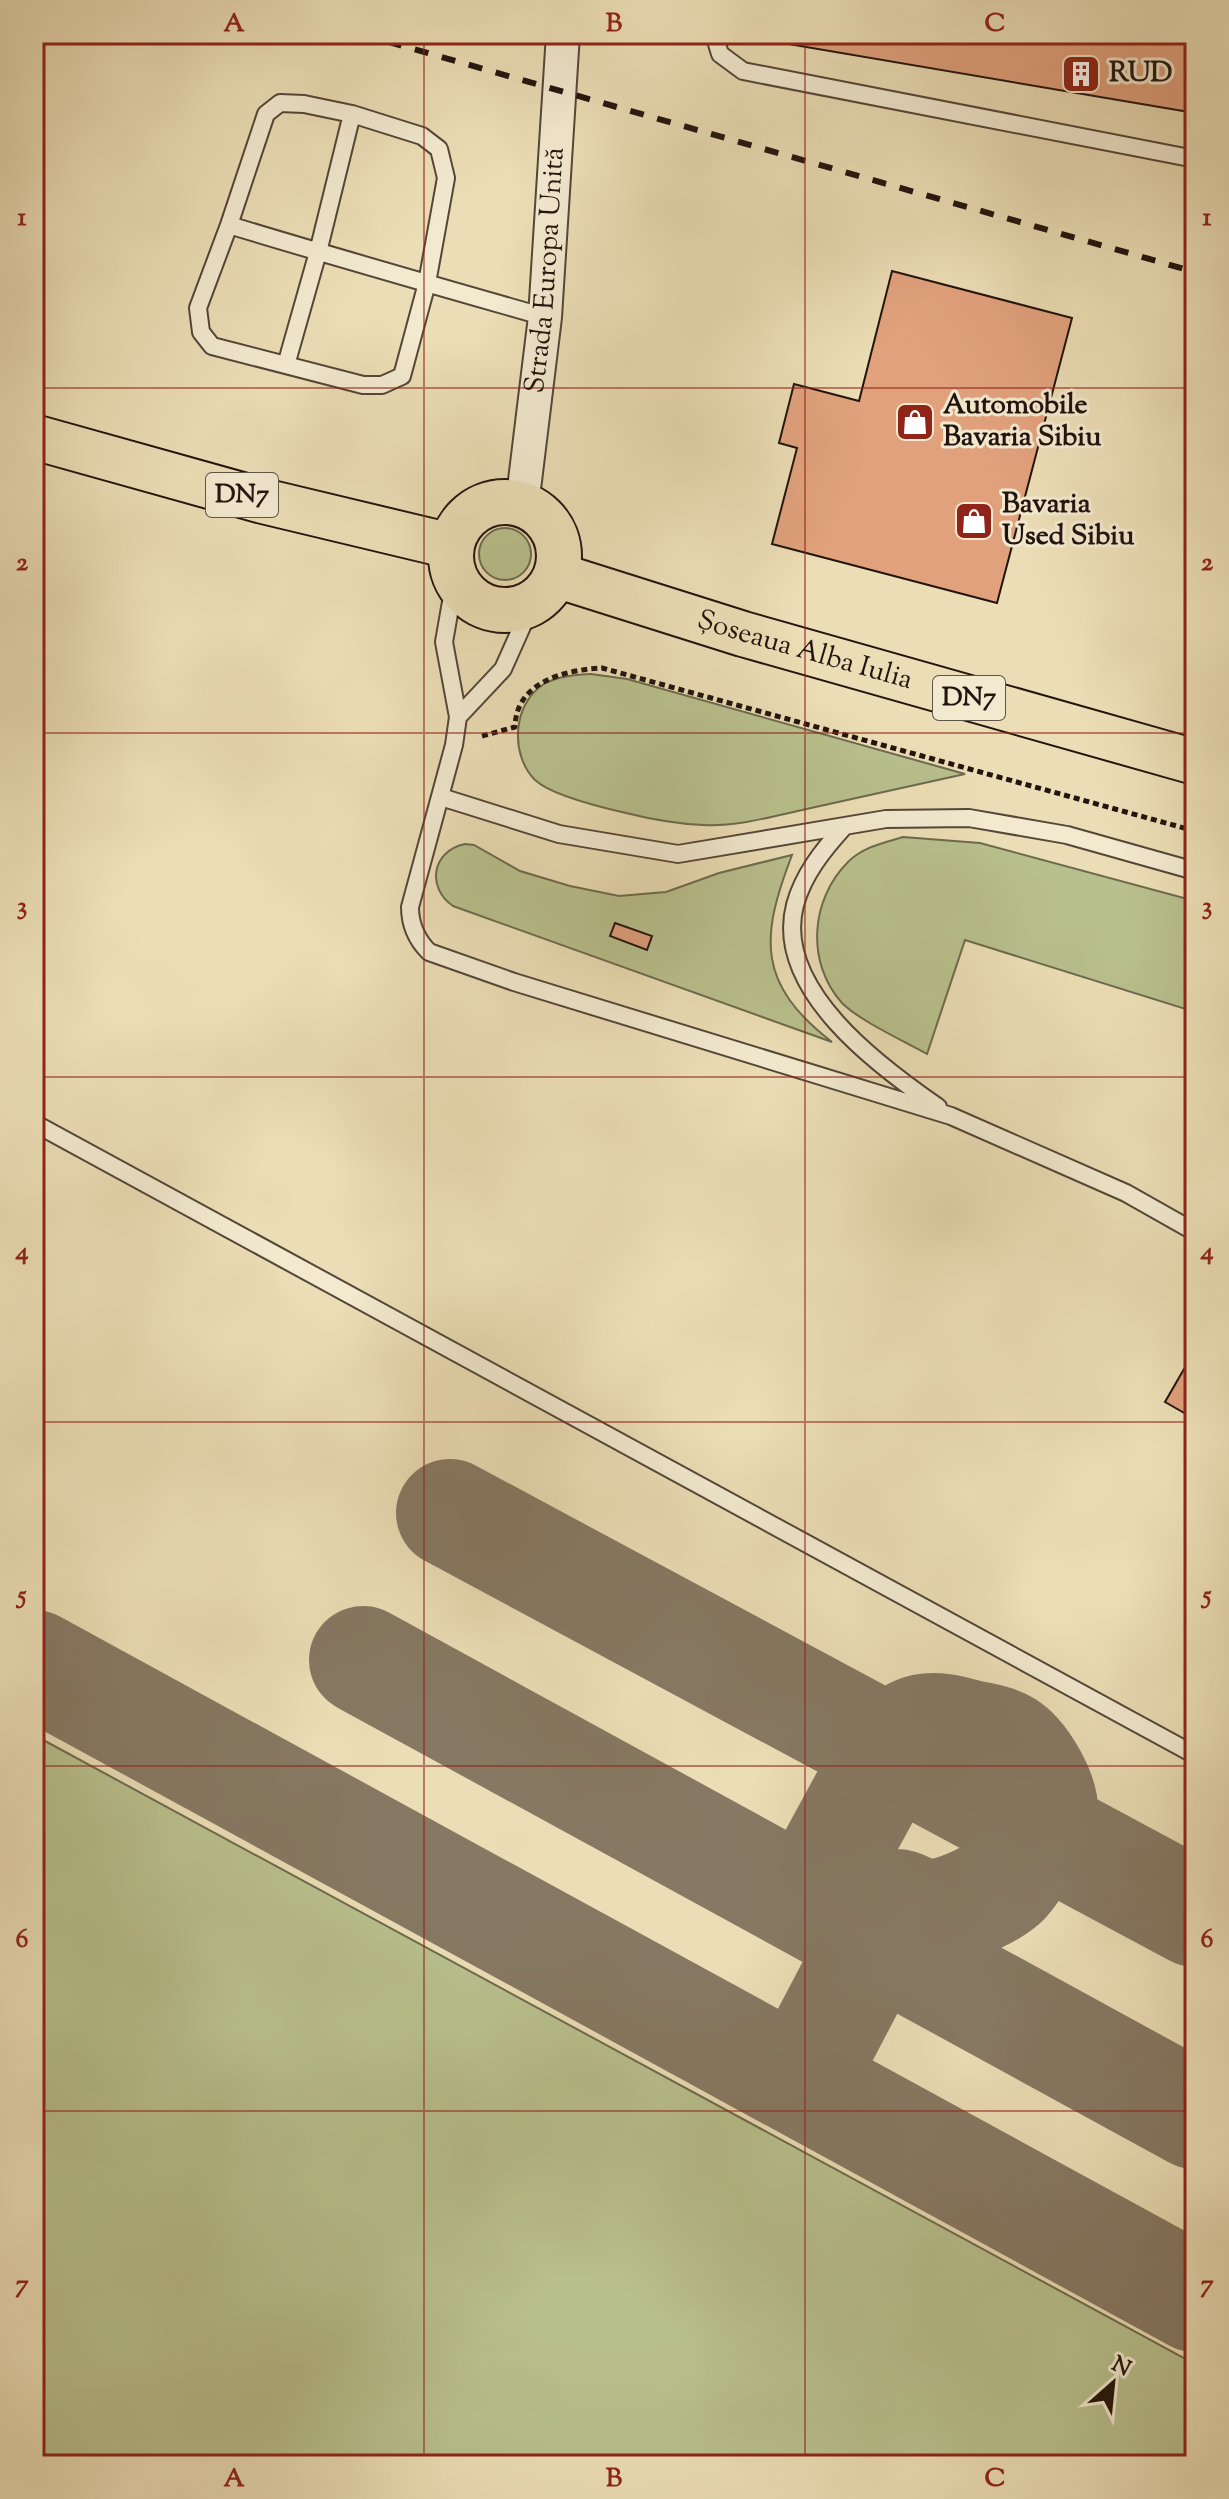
<svg xmlns="http://www.w3.org/2000/svg" width="1229" height="2499" font-family="'Sorts Mill Goudy',serif">
	<style>
		.green { fill: #b8c08d; stroke: #6d6a4e; stroke-width: 2 }
		.lines { fill: none; stroke-linecap: round; stroke-linejoin: round }
		.taxiway { stroke: #867862; stroke-width: 108 }
		.building { fill: #e1a17d; stroke: #22140e; stroke-width: 2 }
		.lane-casing { stroke: #544638; stroke-width: 20 }
		.street-casing { stroke: #544638; stroke-width: 36 }
		.primary-casing { stroke: #22140e; stroke-width: 48 }
		.path { stroke: #22140e; stroke-width: 5; stroke-dasharray: 6 4; stroke-linecap: butt }
		.lane { stroke: #f2e9cf; stroke-width: 16 }
		.street { stroke: #f2e9cf; stroke-width: 32 }
		.primary { stroke: #ebddb5; stroke-width: 44 }
		.rail { stroke: #22140e; stroke-width: 6; stroke-dasharray: 14 14; stroke-linecap: butt }
		.grid { fill: none; stroke: #8f2418; stroke-width: 2; stroke-opacity: 0.55 }
		.labels { text-anchor: middle; dominant-baseline: central; stroke-width: 6; stroke-linejoin: round; paint-order: stroke }
		.shield { fill: #f2e9cf; stroke: #605448; stroke-width: 2 }
		.shield-label { font-size: 26px; font-weight: bold; fill: #22140e }
		.poi-label { font-size: 28px; font-weight: bold; fill: #22140e; stroke: #f2e9cf; text-anchor: start }
		.street-label { font-size: 28px; fill: #22140e; stroke: #f2e9cf }
		.neatline { fill: none; stroke: #8f2418; stroke-width: 3 }
		.grid-label { font-size: 26px; text-anchor: middle; font-weight: bold; fill: #8f2418 }
	</style>
	<rect width="100%" height="100%" fill="#ebddb5"/>
	<filter id="stains"><feTurbulence type="fractalNoise" baseFrequency=".0025" numOctaves="4"/><feColorMatrix values="0 0 0 0 .2 0 0 0 0 .09 0 0 0 0 .02 0 0 0 .5 -.17"/></filter>
	<radialGradient id="worn" r=".72"><stop offset=".6" stop-color="#630" stop-opacity="0"/><stop offset="1" stop-color="#630" stop-opacity=".3"/></radialGradient>
	<path class="green" d="M479 554a26 26 0 1 1 52 0a26 26 0 1 1-52 0Z
		M591,674L627,679L965,774C914,785 862,797 811,808C777,815 739,827 703,825C678,824 650,819 626,813C604,808 551,795 535,780C510,755 512,704 544,684C558,676 576,675 591,674Z
		M903,837L980,843L1195,901V1012L965,940L927,1054C904,1041 860,1021 842,1003C806,963 810,900 848,862C863,847 883,843 903,837Z
		M465,844L474,845L520,871L570,886L619,896L666,892L719,873L792,855C760,938 757,984 832,1042L453,906C426,887 432,851 465,844Z
		M34,1735L1195,2364V2465H34Z"/>
	<g class="lines">
		<path class="taxiway" d="M450,1513L1195,1913
			M363,1660L1195,2115
			M34,1664L1195,2298
			M801,2081L875,1940L898,1903C907,1906 918,1912 927,1913C945,1916 992,1895 1005,1882C1016,1871 1041,1827 1044,1813C1046,1793 1023,1755 1007,1745C996,1738 979,1736 966,1733C931,1723 915,1723 890,1751L810,1898"/>
	</g>
	<path class="building" d="M741,34H1195V113L741,36Z
		M892,271L1072,318L997,603L772,544L797,448L779,443L794,384L859,401Z
		M615,923L652,936L647,950L610,936Z
		M1195,1350V1419L1165,1402Z"/>
	<g class="lines">
		<g class="lane-casing">
			<path id="lane" d="M714,34L720,54L743,71L1195,159
				M229,225L198,308L201,332L212,346L363,385H382L402,376L427,283L446,178L439,149L422,136L352,114L304,104L280,103L266,114L229,225C334,257 440,287 545,317
				M286,365L318,252L352,114
				M455,579L444,642L458,717L454,745L410,907C410,925 416,939 429,952L514,982L951,1116L1126,1193L1195,1232
				M458,717L503,669L532,604
				M441,797L559,834L678,854L886,819L969,818L1067,835L1195,871
				M843,828C823,850 803,875 795,905C773,989 880,1067 938,1107
				M34,1123L1195,1755"/>
		</g>
		<g class="street-casing">
			<g id="street">
				<path id="s1" d="M522,505L545,317L563,34"/>
			</g>
		</g>
		<g class="primary-casing">
			<g id="primary">
				<path d="M34,437L263,501L451,546"/>
				<circle cx="505" cy="556" r="54"/>
				<path id="s2" d="M556,575L743,634L1195,762"/>
			</g>
		</g>
		<path class="path" d="M482,736L515,727C516,681 566,670 602,668L1195,831"/>
		<use href="#lane" class="lane"/>
		<use href="#street" class="street"/>
		<use href="#primary" class="primary"/>
		<path class="rail" d="M361,34L1195,272"/>
	</g>
	<path class="grid" d="M424,34V2465M805,34V2465M34,388H1195M34,733H1195M34,1077H1195M34,1422H1195M34,1766H1195M34,2111H1195"/>
	<defs>
		<g id="building-square" transform="scale(2)"><rect x="-9" y="-9" width="18" height="18" rx="4" fill="#8f2418" stroke="#f2e9cf"/><path d="M-4-6H4V6H1V3H-1V6H-4ZM-2.5-4.3h1.7v1.8h-1.7ZM.8-4.3h1.7v1.8H.8ZM-2.5-1h1.7V.8h-1.7ZM.8-1h1.7V.8H.8Z" fill="#fff"/></g>
		<g id="shop-square" transform="scale(2)"><rect x="-9" y="-9" width="18" height="18" rx="4" fill="#8f2418" stroke="#f2e9cf"/><path d="M-5-2.5h2.3a2.7 3.5 0 0 1 5.4 0H5L5.5 6h-11ZM-1.5-2.5h3a1.5 2.3 0 0 0-3 0Z" fill="#fff"/></g>
	</defs>
	<g fill-rule="evenodd">
		<use href="#building-square" x="1081" y="74"/>
		<use href="#shop-square" x="915" y="422"/>
		<use href="#shop-square" x="974" y="521"/>
	</g>
	<g class="labels">
		<g class="shield">
			<rect x="206" y="473" width="72" height="44" rx="6"/>
			<rect x="933" y="676" width="72" height="44" rx="6"/>
		</g>
		<g class="shield-label">
			<text x="242" y="495">DN7</text>
			<text x="969" y="698">DN7</text>
		</g>
		<g class="poi-label">
			<text x="1109" y="74">RUD</text>
			<text x="943" y="406">Automobile<tspan x="943" dy="32">Bavaria Sibiu</tspan></text>
			<text x="1002" y="505">Bavaria<tspan x="1002" dy="32">Used Sibiu</tspan></text>
		</g>
		<g class="street-label">
			<text stroke="none"><textPath href="#s1" startOffset="236">Strada Europa Unită</textPath></text>
			<text stroke="none"><textPath href="#s2" startOffset="260">Șoseaua Alba Iulia</textPath></text>
		</g>
	</g>
	<rect width="1229" height="2499" fill="none" stroke="#ebddb5" stroke-width="88"/>
	<g transform="translate(1113 2383) rotate(27)" stroke="#f2e9cf" stroke-width="6" paint-order="stroke">
	<path d="M0-6L14 30L0 20L-14 30Z" fill="#22140e"/>
	<text y="-12" font-size="22" font-weight="bold" text-anchor="middle" fill="#22140e">N</text>
	</g>
	<rect x="44" y="44" width="1141" height="2411" class="neatline"/>
	<g class="grid-label">
		<text x="234" y="31">A</text>
		<text x="614" y="31">B</text>
		<text x="995" y="31">C</text>
		<text x="22" y="225">1</text>
		<text x="1207" y="225">1</text>
		<text x="22" y="570">2</text>
		<text x="1207" y="570">2</text>
		<text x="22" y="914">3</text>
		<text x="1207" y="914">3</text>
		<text x="22" y="1259">4</text>
		<text x="1207" y="1259">4</text>
		<text x="22" y="1603">5</text>
		<text x="1207" y="1603">5</text>
		<text x="22" y="1947">6</text>
		<text x="1207" y="1947">6</text>
		<text x="22" y="2292">7</text>
		<text x="1207" y="2292">7</text>
		<text x="234" y="2486">A</text>
		<text x="614" y="2486">B</text>
		<text x="995" y="2486">C</text>
	</g>
	<rect width="100%" height="100%" filter="url(#stains)"/>
	<rect width="100%" height="100%" fill="url(#worn)"/>
</svg>
